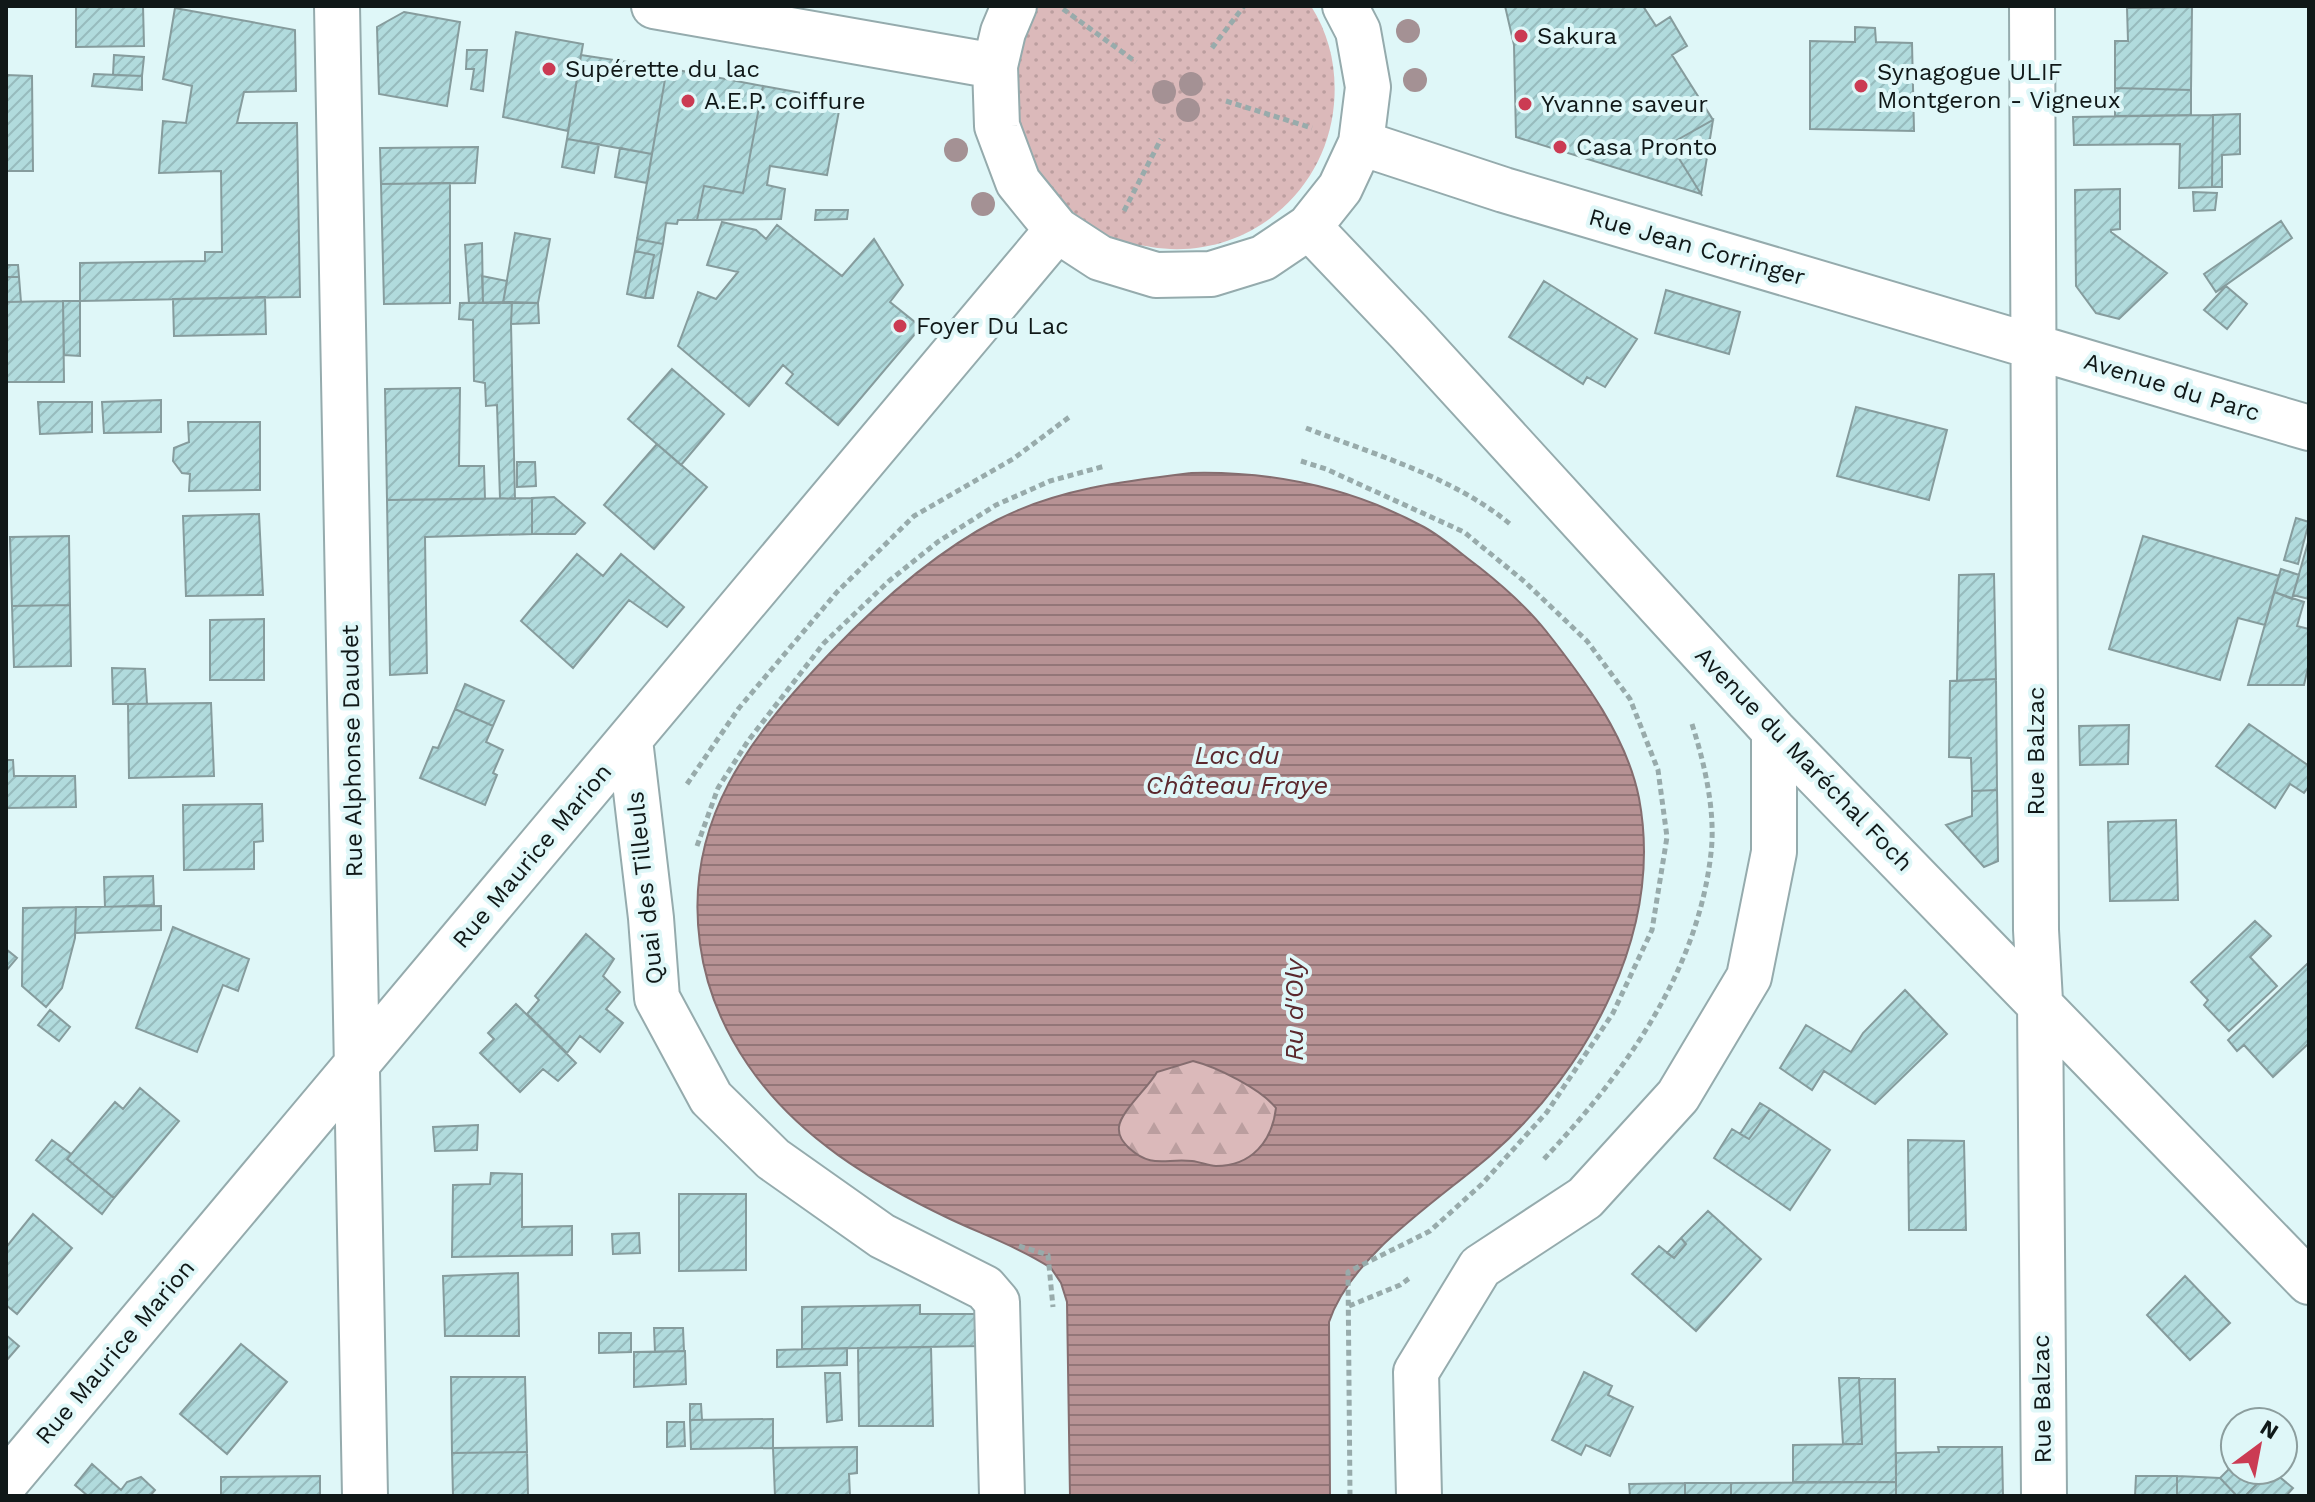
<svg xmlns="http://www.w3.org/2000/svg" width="2315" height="1502" font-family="'Work Sans',sans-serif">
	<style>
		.grass { fill: url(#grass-dots) }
		.forest { fill: url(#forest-firs) }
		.water { fill: url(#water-rules); stroke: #856d6f; stroke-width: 2; fill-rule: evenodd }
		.building { fill: url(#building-hatch); stroke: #869c9d; stroke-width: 2 }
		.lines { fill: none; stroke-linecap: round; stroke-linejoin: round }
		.street-casing { stroke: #95abad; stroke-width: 48 }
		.path { stroke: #98abab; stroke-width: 5; stroke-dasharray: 6 4; stroke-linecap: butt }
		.street { stroke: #fff; stroke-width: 44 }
		.tree { fill: #a49194 }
		.poi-dot { fill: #cb3b53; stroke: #dff7f8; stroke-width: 3 }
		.labels { text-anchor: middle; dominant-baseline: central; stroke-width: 8; stroke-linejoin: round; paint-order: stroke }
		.poi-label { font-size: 24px; fill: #101818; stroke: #dff7f8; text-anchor: start }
		.street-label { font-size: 24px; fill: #101818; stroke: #dff7f8 }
		.water-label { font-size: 26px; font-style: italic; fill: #5b282d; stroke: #dff7f8 }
	</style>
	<defs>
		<pattern id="grass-dots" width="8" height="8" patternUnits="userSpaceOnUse" patternTransform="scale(2)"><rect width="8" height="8" fill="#dbb9ba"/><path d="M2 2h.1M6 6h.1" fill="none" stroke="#bb9e9f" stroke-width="1.8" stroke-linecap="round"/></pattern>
		<pattern id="forest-firs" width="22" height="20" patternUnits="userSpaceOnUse" patternTransform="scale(2)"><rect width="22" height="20" fill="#dbb9ba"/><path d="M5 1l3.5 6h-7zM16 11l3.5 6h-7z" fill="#bb9e9f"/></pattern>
		<pattern id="water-rules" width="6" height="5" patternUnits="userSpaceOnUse" patternTransform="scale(2)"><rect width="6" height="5" fill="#b79294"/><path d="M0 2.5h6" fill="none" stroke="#937678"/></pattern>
		<pattern id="building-hatch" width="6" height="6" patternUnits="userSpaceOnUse" patternTransform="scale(2)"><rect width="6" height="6" fill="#b1dbdd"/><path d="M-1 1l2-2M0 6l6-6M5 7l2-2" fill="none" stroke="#97bbbd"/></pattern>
	</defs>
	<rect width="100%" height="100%" fill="#dff7f8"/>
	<path class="grass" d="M1038,6H1311C1330,36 1337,69 1334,104C1326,196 1242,262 1151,247C1142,245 1130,245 1121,241C1090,229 1061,205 1041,178C1034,169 1030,156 1026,145C1006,102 1012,45 1038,6Z"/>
	<path class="forest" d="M1193,1061C1217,1067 1261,1089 1276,1108C1272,1142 1253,1167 1216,1166C1208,1166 1200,1162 1192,1161C1165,1158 1152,1169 1129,1148C1123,1142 1118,1136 1119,1127C1120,1113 1149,1086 1157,1072Z"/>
	<path class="water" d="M1191,473C1272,471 1352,488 1424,527C1444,538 1461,554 1479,567C1503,586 1527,607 1546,631C1584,679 1627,737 1639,798C1664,931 1589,1069 1491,1155C1439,1200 1351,1255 1329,1322L1330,1496H1070L1067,1302L1061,1283L1051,1268C1020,1248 984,1235 950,1219C872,1182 797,1137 748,1065C722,1027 706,989 700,944C683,820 750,737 831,652C879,602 935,552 997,520C1057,489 1125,481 1191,473ZM1193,1061C1217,1067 1261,1089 1276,1108C1272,1141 1252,1166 1216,1166C1208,1166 1201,1162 1192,1161C1165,1158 1152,1169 1129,1148C1123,1142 1118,1136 1119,1127C1120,1112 1149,1087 1157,1072Z"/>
	<path class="building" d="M76,6H143L144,46L76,47Z
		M1505,6H1643L1656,26L1670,17L1687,46L1672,55L1713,120L1670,144L1701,194L1516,137L1514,45Z
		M2192,7L2191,90L2115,88V41H2128L2127,8Z
		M175,8L295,30L296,91L244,92L237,123H297L300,297L80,301V263L205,261V252H222L221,171L159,173L163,121L186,123L192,86L163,79Z
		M404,12L460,22L447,106L379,94L377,27Z
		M1855,27L1875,28L1876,42L1912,43L1914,131L1810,129V41L1855,42Z
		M516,32L583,44L568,131L503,117Z
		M467,50H487L483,91L471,89L474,69H466Z
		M114,55L144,57L142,76L113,75Z
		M581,55L667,68L652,154L567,139Z
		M667,68L763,86L743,193L704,186L697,220H678L677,224L666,223L663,244L637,239Z
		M94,74L142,76V90L92,86Z
		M6,75L32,76L33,171H6Z
		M763,86L841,100L827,175L770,166L767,185L785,189L781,219L697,220L704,186L743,193Z
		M2115,88L2191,90V115L2115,116Z
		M2240,114V154L2222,155V187H2212L2213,115Z
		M2213,115L2212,187L2179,188L2180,144L2074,145L2073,117Z
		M1713,120L1701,194L1670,144Z
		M567,139L599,144L594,173L562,167Z
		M478,147L475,183L381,184L380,148Z
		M620,148L652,154L647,183L615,177Z
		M450,183V303L384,304L381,184Z
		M2120,189V229L2111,230V232L2167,273L2119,319L2096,313L2076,286L2075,190Z
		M2193,192L2217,193L2215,210L2194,211Z
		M816,210H848L847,219L815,220Z
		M2281,221L2292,238L2216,292L2204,274Z
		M722,222L756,230L766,239L777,225L842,276L874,239L903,285L890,302L921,327L838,425L786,383L793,374L783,365L749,406L678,346L698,292L716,299L738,272L707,265Z
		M515,233L550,239L538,303H503Z
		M637,239L663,244L653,298H645L654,255L635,251Z
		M482,243L483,303H469L465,245Z
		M635,251L654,255L645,298L627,294Z
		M6,265H18L19,277H6Z
		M482,276L507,281L503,303H483Z
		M6,277H19L21,302H6Z
		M1544,281L1637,339L1605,387L1587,377L1583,384L1509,337Z
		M2226,286L2247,304L2227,329L2204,310Z
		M1666,290L1740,312L1729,354L1655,333Z
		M265,297L266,334L174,336L173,299Z
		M63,301H80V356L64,355Z
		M63,301L64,382H6V302Z
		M512,302L511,324L515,499L500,498L497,405L486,406L485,383L474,381L473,320L459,319L460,303Z
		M512,302L538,303L539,323L511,324Z
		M672,369L724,414L681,465L628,419Z
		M460,388L459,466H484L485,499L387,500L385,389Z
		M161,400V432L104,433L102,402Z
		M38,402H92V432L40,434Z
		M1856,407L1947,430L1929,500L1837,476Z
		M188,422H260V490L189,491L190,474L182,473L173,461L174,448L189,442Z
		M657,444L707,487L654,549L604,505Z
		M517,462H535L536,486L517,487Z
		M554,497L585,523L575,534H532V498Z
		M532,498V534L425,537L427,673L390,675L387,500Z
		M259,514L263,595L186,596L183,516Z
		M2296,518L2309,522L2298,564L2284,560Z
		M69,536L70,605L12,606L10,537Z
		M2143,536L2279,576L2265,625L2238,618L2220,680L2109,649Z
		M2309,539V599L2293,595Z
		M577,554L603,576L621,554L684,607L667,627L629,600L573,668L521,621Z
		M2281,569L2299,575L2292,599L2274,592Z
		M1994,574L1996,679L1957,681L1959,575Z
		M2274,592L2304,602L2297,626L2309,629V663L2304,685H2248Z
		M70,605L71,666L14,667L12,606Z
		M264,619V680H210V620Z
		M112,668L145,669L147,704H113Z
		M1996,679L1997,790L1972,791L1971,758L1949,757L1950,681Z
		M465,684L504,701L493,726L455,709Z
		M211,703L214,776L129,778L128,704Z
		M455,709L493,726L486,742L503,750L493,773L497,775L485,805L420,778L433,747L438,748Z
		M2249,724L2309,766V786L2304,793L2290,784L2275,808L2216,766Z
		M2129,725L2128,764L2080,765L2079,726Z
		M6,760H13L14,776H75L76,807L6,808Z
		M1997,790L1998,861L1984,867L1946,825L1972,816V791Z
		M262,804L263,841L254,842V869L184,870L183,805Z
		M2176,820L2178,900L2110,901L2108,822Z
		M153,876L154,905L105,907L104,877Z
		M161,906V930L75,933L76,907Z
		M76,907L75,938L62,988L46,1007L22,986L23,908Z
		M2255,921L2271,936L2250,957L2277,986L2229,1031L2204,1005L2208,1000L2191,982Z
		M173,927L249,959L238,991L223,985L197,1052L136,1028Z
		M586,934L614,959L603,976L620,992L606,1009L623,1023L600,1052L580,1036L567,1053L527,1014L539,1000L535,996Z
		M6,949L17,958L6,971Z
		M2309,962V1043L2273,1077L2244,1045L2237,1051L2228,1040Z
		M1905,990L1947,1034L1875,1104L1824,1071L1812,1090L1780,1068L1806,1025L1851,1052L1863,1033Z
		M516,1004L576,1063L558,1081L543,1069L520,1092L480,1053L494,1039L488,1033Z
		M50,1010L70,1027L59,1041L38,1025Z
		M140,1088L179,1121L114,1198L67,1159L115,1102L123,1109Z
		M1760,1103L1770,1109L1749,1139L1740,1134Z
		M1770,1109L1830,1150L1790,1210L1714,1158L1732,1129L1749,1139Z
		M478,1125L477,1150L435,1151L433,1127Z
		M52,1140L71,1154L67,1159L114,1198L102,1214L36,1160Z
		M1908,1140L1964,1141L1966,1230H1909Z
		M491,1173L522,1174V1227L572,1226V1255L452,1257L453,1185L490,1184Z
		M679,1194H746V1270L679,1271Z
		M1708,1211L1761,1259L1696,1331L1632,1274L1659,1246L1674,1258L1686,1244L1681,1238Z
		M33,1214L72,1248L17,1314L6,1305V1243L8,1245Z
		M639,1233L640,1253L613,1254L612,1234Z
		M1681,1238L1686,1244L1674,1258L1667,1253Z
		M518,1273L519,1336H445L443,1276Z
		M2185,1276L2230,1323L2190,1360L2147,1315Z
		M920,1305V1314H982V1346L802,1349V1307Z
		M654,1328H683L684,1351L655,1352Z
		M599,1333H631V1352L599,1353Z
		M6,1335L19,1346L6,1361Z
		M241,1344L287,1382L227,1454L180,1414Z
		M931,1347L933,1426H859L858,1348Z
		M847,1348V1365L777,1367V1350Z
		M685,1351L686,1384L634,1387V1352Z
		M1584,1372L1612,1386L1608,1395L1633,1407L1610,1456L1586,1445L1581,1455L1552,1440Z
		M825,1373H840L842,1420L827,1422Z
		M451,1377H525L527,1452L452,1453Z
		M1839,1378H1859L1862,1444H1843Z
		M1859,1378L1895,1379L1896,1482H1793V1445L1862,1444Z
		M690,1404H701L702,1420H690Z
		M773,1419V1448L691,1449L690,1420Z
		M667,1422H684L685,1446L667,1447Z
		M857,1447V1473L849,1474L850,1496H775L773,1448Z
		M1938,1447H2002L2003,1496H1896V1453L1939,1452Z
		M527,1452L528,1496H453L452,1453Z
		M2235,1463V1470H2271L2245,1496H2237L2220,1478Z
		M92,1464L121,1490L127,1482L141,1477L155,1490L150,1496H88L75,1485Z
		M2271,1470L2293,1488L2286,1496H2245Z
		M320,1476V1496H221V1477Z
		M2136,1476H2177V1496H2135Z
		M2177,1476L2220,1478L2237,1496H2177Z
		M1896,1482V1496H1731V1483Z
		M1685,1483H1731V1496H1685Z
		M1685,1483V1496H1630L1629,1484Z"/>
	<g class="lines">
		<g class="street-casing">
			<path id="street" d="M337,6L365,1496
				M654,6L995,66
				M1014,6L1003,32L995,66L997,126L1018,182L1057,230L1100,258L1156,275L1211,274L1263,258L1309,227L1340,188L1361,143L1368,87L1358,31L1345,6
				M2032,6L2036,930L2040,1001L2044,1496
				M1361,143L1504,190L2309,428
				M1309,227L1409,332L1774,731L2309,1282
				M630,740L651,918L657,998L711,1098L773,1159L882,1236L985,1288L997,1302L1002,1496
				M6,1482L1057,230
				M1419,1496L1416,1372L1480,1267L1585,1198L1678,1096L1749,977L1774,852V731"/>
		</g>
		<path class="path" d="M1063,9L1136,62
			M1212,48L1244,6
			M1226,101L1312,128
			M1124,211L1161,139
			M1306,428C1375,455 1452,476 1510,524
			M1301,461L1326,469L1464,532L1525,582L1587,641L1630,699L1658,770L1667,837L1652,930L1613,1013L1547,1112L1482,1184L1430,1231L1348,1272L1350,1496
			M687,784L739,708L837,592L914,516L1013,459L1072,415
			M697,846L718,788L748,741L824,643L889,581L939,541L996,505L1050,481L1105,466
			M1544,1159C1624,1074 1698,972 1711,853C1716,811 1704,761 1691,721
			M1019,1246L1048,1255L1053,1307
			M1349,1306L1400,1285L1411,1277"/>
		<use href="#street" class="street"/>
	</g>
	<g class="tree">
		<circle cx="1408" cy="31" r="12"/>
		<circle cx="1415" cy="80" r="12"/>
		<circle cx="1191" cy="84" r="12"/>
		<circle cx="1164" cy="92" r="12"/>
		<circle cx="1188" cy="110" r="12"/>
		<circle cx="956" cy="150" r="12"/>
		<circle cx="983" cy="204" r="12"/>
	</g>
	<g class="poi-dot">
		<circle cx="1521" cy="36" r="8"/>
		<circle cx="549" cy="69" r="8"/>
		<circle cx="1861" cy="86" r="8"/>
		<circle cx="688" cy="101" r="8"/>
		<circle cx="1525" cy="104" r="8"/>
		<circle cx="1560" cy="147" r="8"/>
		<circle cx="900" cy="326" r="8"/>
	</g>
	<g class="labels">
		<g class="poi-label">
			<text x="1537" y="36">Sakura</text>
			<text x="565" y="69">Supérette du lac</text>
			<text x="1877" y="72">Synagogue ULIF<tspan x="1877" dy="28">Montgeron - Vigneux</tspan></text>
			<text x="704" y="101">A.E.P. coiffure</text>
			<text x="1541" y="104">Yvanne saveur</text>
			<text x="1576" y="147">Casa Pronto</text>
			<text x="916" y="326">Foyer Du Lac</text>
		</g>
		<g class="street-label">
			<text transform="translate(1697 247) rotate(16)">Rue Jean Corringer</text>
			<text transform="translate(2172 387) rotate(17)">Avenue du Parc</text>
			<text transform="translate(352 751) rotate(-91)">Rue Alphonse Daudet</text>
			<text transform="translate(2036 751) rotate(-90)">Rue Balzac</text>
			<text transform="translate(1804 759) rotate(46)">Avenue du Maréchal Foch</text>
			<text transform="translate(532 856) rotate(-50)">Rue Maurice Marion</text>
			<text transform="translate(645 888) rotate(-96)">Quai des Tilleuls</text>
			<text transform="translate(115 1352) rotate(-50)">Rue Maurice Marion</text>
			<text transform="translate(2042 1399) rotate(-91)">Rue Balzac</text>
		</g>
		<g class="water-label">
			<text x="1237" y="755">Lac du<tspan x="1237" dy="30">Château Fraye</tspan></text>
			<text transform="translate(1294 1010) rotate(-90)">Ru d'Oly</text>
		</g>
	</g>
	<rect width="2315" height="1502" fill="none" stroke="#101818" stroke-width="16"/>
	<g transform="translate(2259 1446) rotate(32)"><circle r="38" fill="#dff7f8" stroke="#8c9e9e" stroke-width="2"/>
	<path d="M0-6L14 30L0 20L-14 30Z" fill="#cb3b53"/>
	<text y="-12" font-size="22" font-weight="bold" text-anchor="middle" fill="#101818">N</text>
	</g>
</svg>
